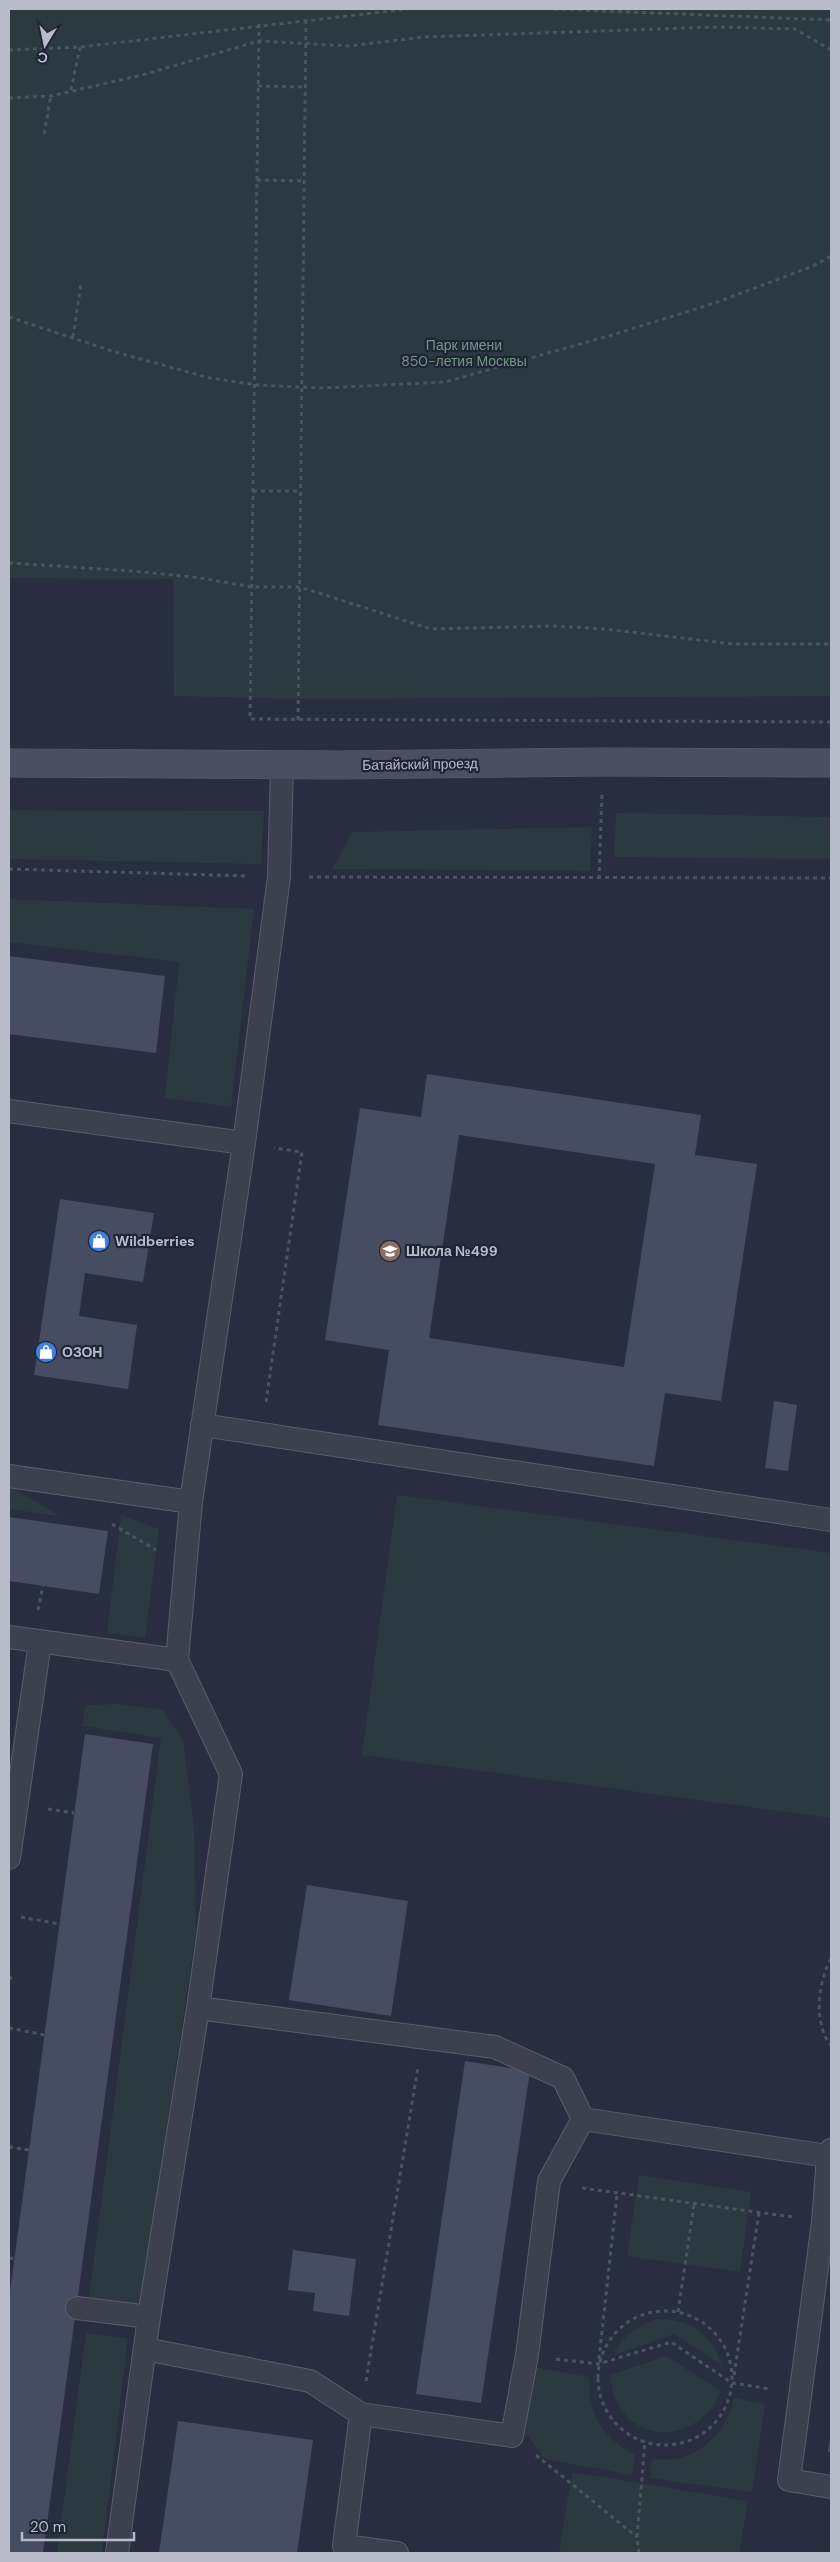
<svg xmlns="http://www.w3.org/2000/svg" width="840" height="2562" font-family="'DM Sans',sans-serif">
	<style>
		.green { fill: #2a3a40 }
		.building { fill: #474d61; fill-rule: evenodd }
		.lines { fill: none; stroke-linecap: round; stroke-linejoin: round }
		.lane-casing { stroke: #5a5e6d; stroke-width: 24 }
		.secondary-casing { stroke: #5a5e6d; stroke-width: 29 }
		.path { stroke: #48575d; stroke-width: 3; stroke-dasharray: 4 4; stroke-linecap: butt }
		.lane { stroke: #3c404f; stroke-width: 22 }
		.secondary { stroke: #4a4f62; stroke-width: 28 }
		.labels { text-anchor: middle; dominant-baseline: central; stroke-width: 4.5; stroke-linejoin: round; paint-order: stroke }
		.park-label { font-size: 14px; fill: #719982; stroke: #202535 }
		.street-label { font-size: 14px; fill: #b8bcca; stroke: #202535 }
		.poi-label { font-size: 14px; font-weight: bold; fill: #b8bcca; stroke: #202535; text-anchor: start }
	</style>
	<rect width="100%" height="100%" fill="#282e3f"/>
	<path class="green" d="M9,9H831V696L298,699L174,696L173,579L9,578Z
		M9,810L264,811L261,864L9,859Z
		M616,813L831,817V859L614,857Z
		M592,827L590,871L332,869L353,832Z
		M9,899L254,909L231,1107L165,1098L179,962L9,942Z
		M9,1488L15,1489L59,1516L9,1509Z
		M397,1495L831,1553V1818L362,1755Z
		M121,1515L159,1529L145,1638L107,1633Z
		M118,1704L163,1710L183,1740L194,1827L196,1931L140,2305L89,2298L161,1738L82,1726L85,1705Z
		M639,2175L751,2192L740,2272L627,2256Z
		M657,2319C689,2318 713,2334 722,2365L674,2334L614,2355C622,2335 637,2326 657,2319Z
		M86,2333L128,2338L102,2553H57Z
		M666,2356L721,2391C705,2432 653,2449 622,2411C614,2400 612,2388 610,2375Z
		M534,2367L589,2377C588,2416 602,2436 635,2455L632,2475L545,2459L524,2431Z
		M734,2398L765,2404L752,2492L650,2478L652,2459C660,2459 670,2460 679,2458C708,2451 728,2426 734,2398Z
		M572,2472L748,2501L739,2553H573L559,2551Z"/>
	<path class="building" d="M9,956L165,976L156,1053L9,1034Z
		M427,1074L701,1115L695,1155L757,1164L721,1401L665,1393L654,1466L378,1425L389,1350L325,1340L360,1108L421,1117ZM459,1135L655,1164L624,1367L429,1338Z
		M60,1199L154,1213L143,1282L85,1273L79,1316L137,1325L128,1389L34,1375Z
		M774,1401L797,1405L788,1471L765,1468Z
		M9,1517L108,1531L99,1594L9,1581Z
		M85,1734L153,1744L43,2553H9V2299Z
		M307,1885L408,1901L391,2016L289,2000Z
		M465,2061L530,2071L481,2403L416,2394Z
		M293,2250L356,2259L349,2316L313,2311L315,2293L288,2290Z
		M178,2421L313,2440L297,2553H159Z
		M830,2438H831V2452H828Z"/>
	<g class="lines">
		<g class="lane-casing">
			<path id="lane" d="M282,765L279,877L244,1143L191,1502L177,1660L231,1774L198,2008L495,2047L563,2078L583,2119L828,2156L831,2150
				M9,1111L244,1143
				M202,1425L831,1520
				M9,1476L191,1502
				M9,1637L177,1660
				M9,1858L40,1642
				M828,2156L823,2222L789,2480L831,2487
				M77,2308L149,2317
				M145,2349L310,2381L361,2414L344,2546L397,2553
				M361,2414L512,2436L527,2355L549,2181L583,2119
				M117,2553L149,2317L198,2008"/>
		</g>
		<g class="secondary-casing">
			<path id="secondary" d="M9,763L339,765L603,762L831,763"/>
		</g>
		<path class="path" d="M554,9L831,20
			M259,24L250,719L831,722
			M9,50L80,47L408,9
			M258,86L306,87
			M71,90L80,47
			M9,98L51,96L142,75L259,41L349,46L424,37L717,27L795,29L831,50
			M44,134L51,96
			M257,180L305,181
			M9,317L115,352L210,378L257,385L323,388L445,382L612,335L715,303L813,266L831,256
			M73,337L81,284
			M253,491H301
			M9,563L133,571L201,578L252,587H300L431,629L554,626L605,629L733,644H831
			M298,720L306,20
			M9,869L248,876
			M309,877L831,878
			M599,879L602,794
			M266,1402L302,1152L274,1148
			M112,1524L156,1550
			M38,1610L43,1586
			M48,1809L74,1813
			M21,1917L59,1924
			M831,1959C818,1981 813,2025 831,2045
			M9,1976L13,1981
			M9,2028L45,2035
			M9,2147L29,2150
			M582,2188L793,2217
			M9,2258L14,2259
			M598 2378a67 67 0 1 1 134 0a67 67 0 1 1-134 0Z
			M678,2312L694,2204
			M556,2359L598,2364L671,2342L732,2383L770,2389
			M599,2359L617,2194
			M734,2375L759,2212
			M366,2381L418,2067
			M536,2455L637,2537
			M639,2553L637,2537L645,2442"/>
		<use href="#lane" class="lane"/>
		<use href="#secondary" class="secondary"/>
	</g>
	<defs>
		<g id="shop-disc" transform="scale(1.125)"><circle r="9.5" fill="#3f7fe0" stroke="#202535"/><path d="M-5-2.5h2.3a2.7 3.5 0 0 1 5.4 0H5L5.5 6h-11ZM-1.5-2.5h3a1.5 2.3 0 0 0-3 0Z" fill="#fff"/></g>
		<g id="school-disc" transform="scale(1.125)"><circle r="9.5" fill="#8d6e63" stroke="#202535"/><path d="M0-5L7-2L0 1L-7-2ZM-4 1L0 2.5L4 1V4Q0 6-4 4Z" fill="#fff"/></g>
	</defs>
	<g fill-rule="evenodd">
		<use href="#shop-disc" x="99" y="1241"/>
		<use href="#school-disc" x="390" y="1251"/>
		<use href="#shop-disc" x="46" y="1352"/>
	</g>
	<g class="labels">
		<g class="park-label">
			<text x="464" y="345">Парк имени<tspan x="464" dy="16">850-летия Москвы</tspan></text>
		</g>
		<g class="street-label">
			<text transform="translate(420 764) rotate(-1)">Батайский проезд</text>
		</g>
		<g class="poi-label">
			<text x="115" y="1241">Wildberries</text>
			<text x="406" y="1251">Школа №499</text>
			<text x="62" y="1352">ОЗОН</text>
		</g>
	</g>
	<rect width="840" height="2562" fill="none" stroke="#b8bcca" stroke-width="20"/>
	<g transform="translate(45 45) rotate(190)" stroke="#202535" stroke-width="4" paint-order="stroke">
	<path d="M0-4L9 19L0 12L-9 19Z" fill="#b8bcca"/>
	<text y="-8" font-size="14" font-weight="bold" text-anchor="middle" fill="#b8bcca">С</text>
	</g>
	<path d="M22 2532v8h112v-8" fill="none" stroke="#b8bcca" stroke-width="2.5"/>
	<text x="30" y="2532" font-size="15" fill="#b8bcca" stroke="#202535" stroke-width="4" paint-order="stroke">20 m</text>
</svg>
